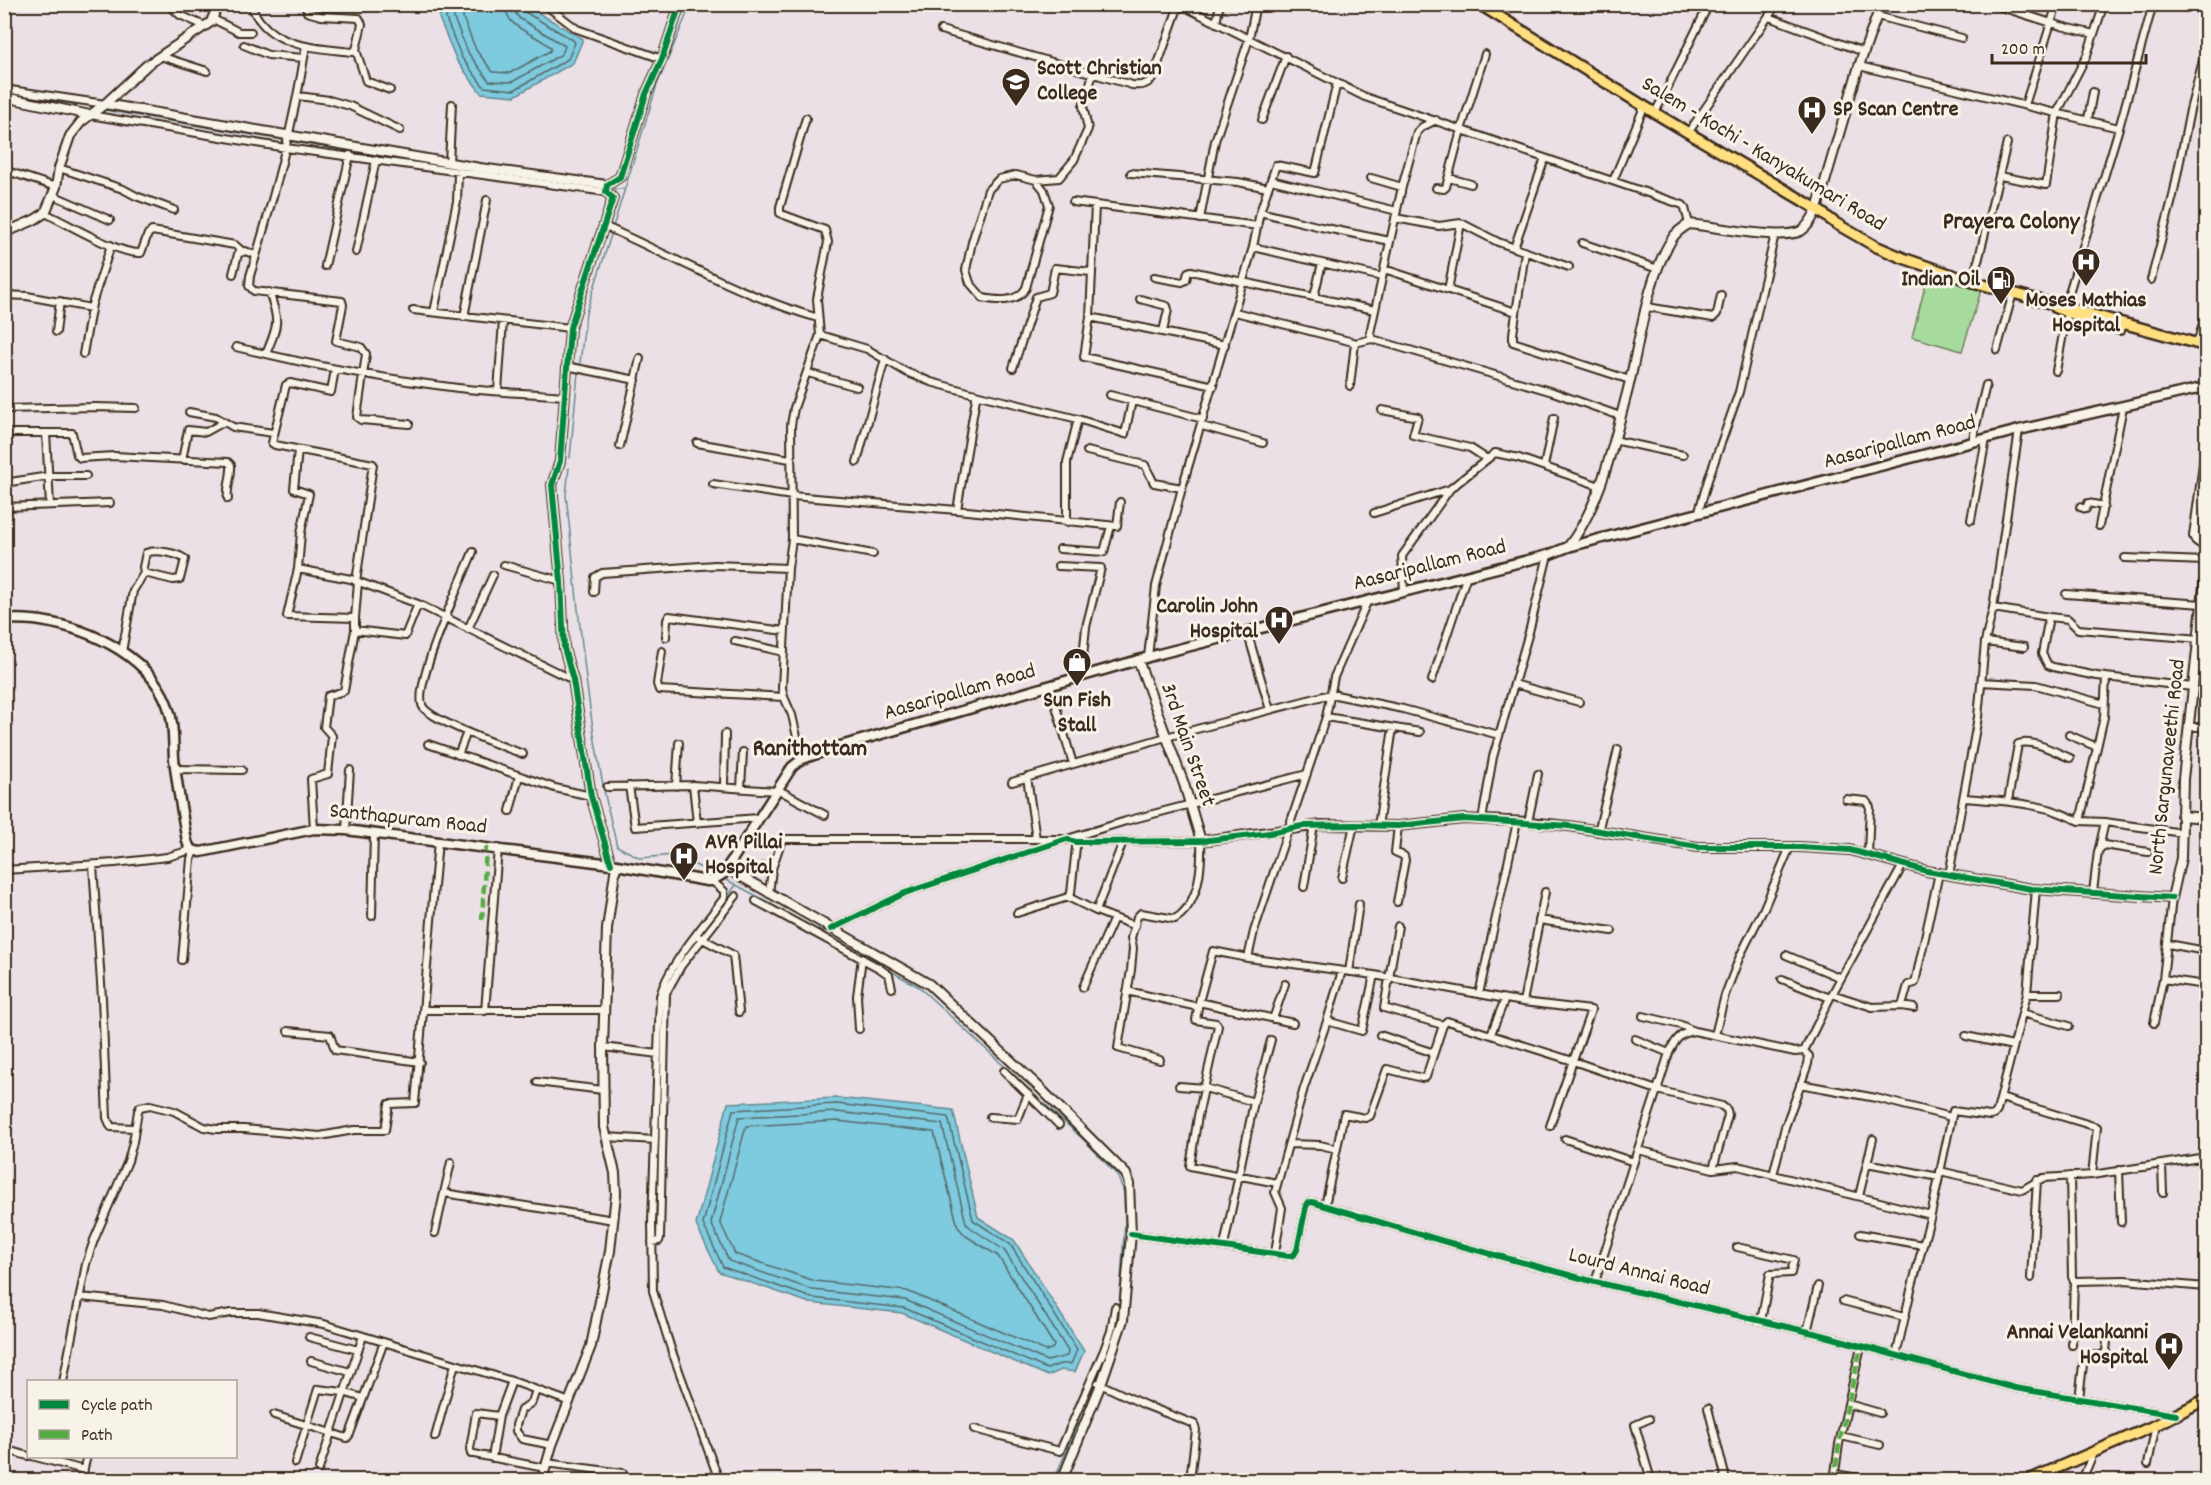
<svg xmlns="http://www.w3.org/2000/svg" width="2211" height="1485" font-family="Dekko,sans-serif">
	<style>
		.green { fill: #a7db9d; stroke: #71825e; stroke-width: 1.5 }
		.water { fill: #7ecade; stroke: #638a91; stroke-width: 1.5 }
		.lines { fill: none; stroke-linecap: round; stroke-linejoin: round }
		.shore { stroke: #566a6b; stroke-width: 1.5 }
		.stream { stroke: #638a91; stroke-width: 1.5 }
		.minor-casing { stroke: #3b2a1e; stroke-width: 10 }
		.tertiary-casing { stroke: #3b2a1e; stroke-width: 12 }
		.secondary-casing { stroke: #3b2a1e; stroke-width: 13 }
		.primary-casing { stroke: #3b2a1e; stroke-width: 14 }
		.trunk-casing { stroke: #3b2a1e; stroke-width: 14 }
		.minor { stroke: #f7f3e8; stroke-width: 6 }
		.tertiary { stroke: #f7f3e8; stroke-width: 8 }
		.secondary { stroke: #f7f3e8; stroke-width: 8 }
		.primary { stroke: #ffdf80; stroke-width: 9 }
		.trunk { stroke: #ffdf80; stroke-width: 9 }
		.quiet { stroke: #55ab43; stroke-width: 4.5; stroke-dasharray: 9 4.5; stroke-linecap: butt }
		.cycleway-casing { stroke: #f7f3e8; stroke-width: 10 }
		.cycleway { stroke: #00873e; stroke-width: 6 }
		.labels { text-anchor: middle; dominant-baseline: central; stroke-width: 6; stroke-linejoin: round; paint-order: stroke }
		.poi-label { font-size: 22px; font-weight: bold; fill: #3b2a1e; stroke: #f7f3e8; text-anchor: start }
		.street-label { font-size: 22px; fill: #3b2a1e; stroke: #f7f3e8 }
		.neighbourhood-label { font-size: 24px; font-weight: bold; fill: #3b2a1e; stroke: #f7f3e8 }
	</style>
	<rect width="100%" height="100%" fill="#ebe0e5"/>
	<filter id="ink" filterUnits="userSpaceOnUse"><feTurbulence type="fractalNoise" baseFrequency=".0167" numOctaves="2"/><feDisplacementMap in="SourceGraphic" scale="12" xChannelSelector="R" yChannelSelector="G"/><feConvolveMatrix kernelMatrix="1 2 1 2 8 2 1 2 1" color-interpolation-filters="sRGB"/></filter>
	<g filter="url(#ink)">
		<path class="green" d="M1929,271L1982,288L1962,351L1912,337Z"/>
		<path class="water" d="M435,5H525L583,39L573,63L515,96L481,93L457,61L439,18L442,8Z
			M837,1098L953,1110L978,1217L1014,1240L1084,1351L1075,1372L1061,1370L1048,1376L902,1313L810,1303L719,1272L696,1225L728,1103Z"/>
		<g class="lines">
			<path class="shore" d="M447,4L448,10L446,19L462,58L484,87L514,90L568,59L575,43L573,40L525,12L521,4
				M455,4L454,19L469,54L489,81L512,82L562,54L565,46L519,18L515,12L514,4
				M464,4L463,18L476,50L493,72L510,73L550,51L551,48C536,32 506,31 505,4
				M837,1104L948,1117L973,1220L1010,1244L1077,1350L1071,1364H1060L1047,1369L904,1308L812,1298L723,1267L703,1224L733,1110Z
				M837,1112L942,1124L966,1223L971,1228L1004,1250L1068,1351L1067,1356L1047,1361L905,1300L813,1290L729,1261L711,1223L739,1117Z
				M837,1121L934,1132L958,1227L966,1236L998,1256L1054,1345L1053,1348L1046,1351L907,1291L815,1281L735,1254L720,1222L746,1126Z"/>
			<path class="stream" d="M4,93L77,105
				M104,110L283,140
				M292,142L433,164
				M613,189H623
				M613,227L657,85L691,4
				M580,363L586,313L612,232
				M570,458L578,373
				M569,468L566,495C579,612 587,732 617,846L640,858L674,855L716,875
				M723,878L770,903
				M774,906L812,927
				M817,929L919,987L1032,1092
				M700,935L736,885
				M679,964L698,939
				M1036,1096L1087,1143L1117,1175L1124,1192L1125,1221L1118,1322L1098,1379
				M656,1239L657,1167
				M655,1253L656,1245
				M656,1285L661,1306L700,1420
				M1085,1408L1095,1385
				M1054,1480L1079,1421"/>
			<g class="minor-casing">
				<path id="minor" d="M168,4L180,15L205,26
					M250,4C253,10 256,16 260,21C281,48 320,48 352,52L356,50L362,24L359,18L321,16L307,12L305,4
					M544,4L577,29L662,59
					M1179,4L1365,97L1683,205L1685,208L1689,224
					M2001,7L2061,26L2094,34
					M1877,16L1962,38
					M1769,17L1864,52
					M213,19L239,32H251
					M1216,23L1220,4
					M941,30L1132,85C1141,86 1147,85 1153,78L1179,5
					M244,45L268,55L304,58
					M306,46C294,124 273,200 250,276L249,286L254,291L342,301L343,305L336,341L361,347L366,354L357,417L361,420L409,424
					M356,50L366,81L390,90
					M160,56L207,71
					M1859,66L2119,128
					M4,89L105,104
					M298,96L329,100L350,106L400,130
					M2025,105L2057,4
					M1655,113L1709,4
					M90,115L286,148L606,192
					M2088,119L2093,92
					M1262,120L1286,56
					M1436,120L1422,127L1417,132L1402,187L1370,333L1372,339L1553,392L1620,416
					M1688,133L1777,4
					M449,163L452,104
					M59,168L123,189L136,196L174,210
					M4,170L56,187
					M1131,173L1238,182L1268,188
					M2000,176L2046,185L2057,113L2087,55L2104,4
					M1371,178L1402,187
					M1449,178L1471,184
					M1036,180L1044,190L1049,205L1026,288C1017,303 998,301 983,298L970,283L966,270L972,242L988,190L999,179L1016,175L1036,180L1059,178L1074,160L1088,129L1083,106L1093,74
					M1271,180L1397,211
					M1613,181L1644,107
					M1436,188L1444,189L1446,187L1461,130L1485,54
					M53,195L110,220
					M1073,202L1258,226
					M1095,205L1090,317L1084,357L1214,386
					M1260,212L1321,227L1390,241
					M45,213C67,223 119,255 141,253L148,234L152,231L235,245L243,252
					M1395,218L1439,226L1461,223L1498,242L1569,267
					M1200,219L1215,141L1249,39L1256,4
					M604,226C676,258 742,296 818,318
					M1582,243L1658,269
					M1253,247L1382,277
					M1514,248L1545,158
					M356,252L376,160
					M1525,252L1513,334V342L1630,380
					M325,266L350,155
					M1384,269L1516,312
					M233,274L238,254L245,251L256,255
					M1154,277L1182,282L1186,280L1188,272L1191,271L1375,310
					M2151,280L2173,196L2190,110L2206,49
					M1973,282L2007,143
					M1448,290L1461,223
					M4,295L27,296L91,308
					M1314,297L1322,263
					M1140,299L1167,306L1168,310L1163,331
					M2065,306L2119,128L2153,4
					M1647,307L1713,318L1717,314L1721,295
					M413,310L570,328
					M434,312L457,201L458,173
					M1235,312L1353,342L1355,343L1350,386
					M464,317L487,200
					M1090,317L1225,345
					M56,332L60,301
					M820,335L867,349L906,372L931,382L979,395
					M1355,343L1372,339
					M236,347C309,365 383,379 458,388C493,392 528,393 563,396
					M1997,350L2013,293
					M83,354L92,304L111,245
					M266,354C278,325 280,322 269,292
					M566,366L636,380
					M1013,368L1036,297L1050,293L1055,268L1091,272
					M335,369L331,392L290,383L286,385L272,443L275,445L373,464L356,582
					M2056,371L2067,313
					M808,373L857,387
					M498,391L503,321
					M1110,395L1203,419
					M4,409L95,407L136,408
					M1382,410L1418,417L1413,435L1470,448L1487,459
					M189,412L216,417L233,427L273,433
					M1202,426L1263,443
					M4,433H72L77,455L80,458L114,456L228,462L231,465C232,477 226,488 228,499
					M46,433L50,505
					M1614,440L1683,455
					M1972,442L1986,385
					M697,443L790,459
					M620,446L640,358
					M298,450L294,489L309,494L301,533L298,569L351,579L418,604L573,680
					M1087,451L1145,465L1154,483L1182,488
					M182,460L188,430L206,432L224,422
					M857,462L885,359
					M1544,466L1554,418
					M4,483L49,476H86
					M713,484L792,496L957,510L976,398L979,395L1078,419L1125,434L1132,401
					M4,507L110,503
					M2080,507L2086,509L2088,503L2104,506
					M957,510L1117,526L1120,502
					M1374,513L1450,489L1495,453L1519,458L1600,486
					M1698,514L1708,480L1739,392L1775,234
					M1971,520L1986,439
					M1067,522V462L1078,419
					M2099,526L2123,407
					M792,539L873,554
					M1060,549L1104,552L1111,526
					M473,552C463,577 411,687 423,707C432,721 504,747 523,754
					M2125,558L2206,561
					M504,565L561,581
					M1058,566L1101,568L1086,627L1081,677
					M298,569L287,616L355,618V630L344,691L328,696L324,727L332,736L328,774L311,779L314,829
					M1404,591L1402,556L1450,489
					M594,592L595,577L602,573L715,565L788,568
					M2066,594L2202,604
					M1993,608L2049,617L2042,654L2048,665L2053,667L2097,676L2193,687
					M2049,617L2068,619L2078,629L2200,639
					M355,618L358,582
					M468,629L493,575
					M355,630L405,636L418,604
					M1247,631L1270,710
					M666,637L667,620L669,616L785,631
					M735,641L784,652
					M1985,642L2024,647
					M662,651L657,684L659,690L784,697
					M122,652L133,591L144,573L143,567L146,553C156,549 177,553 185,559L180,579L173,580L144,573
					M1148,657L1156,586L1182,488L1253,247L1260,212L1276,165L1315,173L1337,83
					M2106,677L2104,717L2080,821L2105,822L2183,833
					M1432,680L1467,575
					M1981,682L2036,685L2104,704
					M1514,684L1579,702
					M1050,686L1073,764
					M1326,717L1420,732
					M2189,727H2206
					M2069,735L2097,747
					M428,744L555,788L591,796
					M458,755L467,732
					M802,759L792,715L784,697L782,688L788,568L792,539L791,425L794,408L820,335L817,299L828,242L825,230L784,215L780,213V207L806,118
					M175,769L242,770
					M1027,777L1036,839
					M1012,782L1166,737L1331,694L1403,709L1499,735
					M693,785L697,823
					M629,786L635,827L759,818
					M676,786L679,743
					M607,787L693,785L776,791
					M724,787L725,734
					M741,788L743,752
					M777,789L825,815
					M1964,798C1993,800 2021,802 2049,809C2059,812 2069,817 2080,821
					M1846,799L1866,801L1870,807L1868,854
					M2008,801L2018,744C2032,738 2057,753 2070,758
					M510,811L519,776
					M1482,820L1493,757L1529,632L1548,555
					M1528,822L1538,774
					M1378,826L1393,728
					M346,830L350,770
					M1598,832L1618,749
					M2099,848L2105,822
					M93,865L102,998L107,1118L111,1127L135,1128
					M764,866L772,869L782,839H1067L1126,821L1307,774
					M4,870L115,863L167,857L191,850
					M1949,875L1978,717L1985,642L1993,608L2019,430
					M1342,878L1354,825
					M712,881L724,891V898C705,924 668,965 660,996L652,1222L653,1291L671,1349L719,1480
					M1304,887L1314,825
					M2093,892L2098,851L2104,845L2148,852
					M769,894L772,869
					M1068,897L1096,911L1123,842
					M2172,898L2163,979L2206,985
					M756,901L879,968L889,975L892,988
					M1397,902L1405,860L1404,856L1395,852L1398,826
					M1096,911L1135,926
					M1017,913L1068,897L1071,893L1077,838
					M372,916L374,833
					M1539,920L1612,931
					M1398,926L1384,1008L1443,1025
					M831,929L905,893L1067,839L1076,842L1201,841C1202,867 1199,904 1175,919L1141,913L1137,917L1131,938L1133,948L1131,970L1118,1048L1160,1060
					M699,937L733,955L739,1012
					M2168,944L2206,951
					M1786,955L1841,978
					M1248,958L1213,951L1199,1002L1196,1020L1216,1023L1218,1026L1198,1116L1190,1166L1277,1183
					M182,960L191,859L194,851
					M1349,972L1359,904
					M1374,975L1523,1002L1591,1010L1550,1126
					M1782,979L1830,998
					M1083,987L1114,918
					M1127,991L1198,1007
					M1479,994L1517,822
					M1832,994L1872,1007L1902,1006L1914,1008
					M2027,994H2060
					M1199,1002L1293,1023
					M1523,1002L1545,892
					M1902,1006L1908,985L1915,983L1939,873
					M425,1010H605
					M485,1011L498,848
					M2022,1013L2069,1026
					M1643,1016L1681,1025L1694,1031
					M1273,1019L1285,984
					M1327,1021L1342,971
					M2154,1023L2163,979
					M859,1029L857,996L862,958
					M288,1031L330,1035L335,1050L420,1062
					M1491,1034L1505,999
					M1380,1035L1434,1053
					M1715,1035L1725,995L1740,956L1764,908L1790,847
					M1966,1036L2013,1046
					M1635,1039L1669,1053
					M603,1047L658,1054
					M1004,1071L1059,1125
					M537,1082L603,1090
					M1800,1084L1876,1098L1951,1117
					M1179,1086L1205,1088L1254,1102L1271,1040
					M2001,1098L2097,1127L2092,1175
					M990,1117L1018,1119L1028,1094
					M607,1137L655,1140
					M1565,1139L1634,1162
					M1289,1144L1320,1145L1337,1149
					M1638,1150L1713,1169L1738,1166L1931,1215
					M1867,1163L1939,1177
					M2162,1165L2163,1193
					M2119,1170L2121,1222
					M1940,1171L2022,1190L2043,1178L2092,1175L2206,1157
					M1773,1175L1785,1127L1808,1064L1809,1056L1804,1051
					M2070,1176L2072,1277L2074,1281L2125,1280L2206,1287
					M444,1193L614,1220
					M1859,1196L1873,1139
					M1325,1206L1344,1114L1365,1118L1370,1116L1387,1069L1422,1078L1426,1077L1443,1025L1447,1021L1573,1061L1657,1090L1722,1106L1727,1110L1728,1115L1713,1169
					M435,1233L451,1162
					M1131,1234L1289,1256L1294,1255L1297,1250L1306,1207L1308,1203L1312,1202L1443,1241L1595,1282L1822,1335L2015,1388L2176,1415
					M1860,1234L1923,1245
					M652,1242L659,1241L660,1238L666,993L681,966L736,896
					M1224,1246L1254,1102
					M1737,1247L1794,1260L1791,1273L1770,1274L1761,1321
					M1275,1253L1282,1208L1275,1192L1304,1088L1327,1021L1362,1031L1374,975L1248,958L1254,931L1326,717L1334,677L1368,600
					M2031,1278L2037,1180
					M1595,1282L1669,1053C1675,1041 1679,1033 1694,1031L1795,1052L1804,1051L1830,998L1903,865
					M80,1297L163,1305L208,1317L231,1313H258L324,1324L512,1381L570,1402
					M1843,1301L1904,1317
					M1807,1332L1818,1286
					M309,1337L358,1350
					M2072,1345L2074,1281
					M1896,1356L1911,1290L1931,1215L1953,1111L1990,1116L1994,1115L1997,1111L2027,994L2036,889
					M311,1361L350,1372
					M63,1382L86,1264L94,1240L128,1161L133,1142L138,1111L140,1107L150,1105L174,1111L204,1127L216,1129H244L320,1136L354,1130H385L389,1104L415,1103L438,841
					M1098,1383L1145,1405L1194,1424L1196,1430L1190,1480
					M536,1390L532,1402L521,1410L516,1425V1431L522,1439L552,1445
					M2079,1399L2084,1356L2101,1355L2106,1352L2108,1329
					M1848,1404L1880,1413
					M1708,1408L1725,1475L1722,1480
					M274,1415L347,1438L350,1434L384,1342
					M499,1416L512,1381
					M1649,1419L1635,1425L1651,1480
					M974,1429L1060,1451L1104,1350L1111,1331L1115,1307
					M1841,1436L1880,1445
					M435,1437L455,1364
					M4,1449L28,1456
					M32,1456L84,1470
					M492,1458L499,1416L476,1413L470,1449L471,1454H474L545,1468
					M295,1463L318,1389L343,1392L363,1398
					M546,1463L623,1473
					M2148,1464L2156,1425
					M319,1469L363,1336
					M1835,1474L1870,1480
					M81,1480L87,1456
					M1834,1480L1839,1444L1861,1346
					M2082,1480L2093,1454"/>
			</g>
			<g class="tertiary-casing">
				<path id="tertiary" d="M2188,4L2206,10
					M4,97L90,115
					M105,104L480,168L607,185
					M4,233L34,220L45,213L56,187L59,168L70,136L81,122L105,104L147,65L211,22L218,4
					M2198,344L2206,317
					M2206,450L2194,536L2196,540L2206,547
					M1568,547C1601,504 1613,445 1627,393C1639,347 1646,279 1672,239C1676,232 1682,228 1689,224C1714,226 1780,241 1801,231C1809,226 1813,217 1817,209L1859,66L1881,4
					M1138,660L1184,784L1201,841L1321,825L1398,826L1464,819L1528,822L1569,826L1698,847H1799L1850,850L1927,871L2032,889L2172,898L2181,858L2183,779L2206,568
					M2181,816L2206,818
					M611,864L591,796L573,680L564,648L561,581L552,485L560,461L570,328L613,198L606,192L607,185L620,177L646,94L662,59L680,4
					M726,868L929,984L1040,1088L1126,1174L1129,1184L1131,1234L1123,1320L1101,1384L1062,1480
					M542,1480L552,1445L591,1346L610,1251L616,1194L615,1173L604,1127L603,1047L607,929L616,865"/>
			</g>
			<g class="secondary-casing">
				<path id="secondary" d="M4,619C17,619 29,619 41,621C93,629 155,659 170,713C174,727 173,744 174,758C177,786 182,813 187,841C189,849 193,851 201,852L314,829L346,830L611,864L707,881H712L723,874L792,767L802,759L837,747L1159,654L1548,555L1568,547L2019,430L2206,387"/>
			</g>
			<g class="primary-casing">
				<path id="primary" d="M2029,1480L2156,1425L2206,1399"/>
			</g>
			<g class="trunk-casing">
				<path id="trunk" d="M1479,4L1655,113L1817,209L1835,223L1875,246L1903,258L1973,282L2206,346
					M2056,308L2094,322L2120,329"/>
			</g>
			<use href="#minor" class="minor"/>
			<use href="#tertiary" class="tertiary"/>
			<use href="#secondary" class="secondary"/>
			<use href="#primary" class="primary"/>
			<use href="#trunk" class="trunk"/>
			<path class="quiet" d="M482,920L486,847
				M1834,1480L1839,1444L1861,1346"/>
			<g class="cycleway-casing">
				<path id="cycleway" d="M611,864L591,796L573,680L564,648L561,581L552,485L560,461L570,328L613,198L606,192L607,185L620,177L646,94L662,59L680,4
					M831,929L905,893L1067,839L1076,842L1201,841L1270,833L1302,826L1354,825L1398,826L1464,819L1569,826L1698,847H1799L1850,850L1927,871L2032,889L2172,898
					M1131,1234L1289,1256L1294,1255L1297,1250L1306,1207L1308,1203L1312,1202L1443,1241L1595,1282L1822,1335L2015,1388L2176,1415"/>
			</g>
			<use href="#cycleway" class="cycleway"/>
		</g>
	</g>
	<defs>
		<g id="school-pin" transform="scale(1.5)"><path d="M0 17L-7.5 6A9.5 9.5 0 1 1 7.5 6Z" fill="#3b2a1e" stroke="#f7f3e8"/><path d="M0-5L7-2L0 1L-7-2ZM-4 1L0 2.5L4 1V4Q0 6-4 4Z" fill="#fff"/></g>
		<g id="hospital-pin" transform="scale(1.5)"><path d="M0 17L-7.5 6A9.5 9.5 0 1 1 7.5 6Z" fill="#3b2a1e" stroke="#f7f3e8"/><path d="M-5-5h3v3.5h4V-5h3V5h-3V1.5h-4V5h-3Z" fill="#fff"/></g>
		<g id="fuel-pin" transform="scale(1.5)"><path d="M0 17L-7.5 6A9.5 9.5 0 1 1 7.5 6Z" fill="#3b2a1e" stroke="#f7f3e8"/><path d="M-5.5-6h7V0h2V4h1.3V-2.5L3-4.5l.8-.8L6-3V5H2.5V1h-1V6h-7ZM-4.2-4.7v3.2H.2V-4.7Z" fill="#fff"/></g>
		<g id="shop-pin" transform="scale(1.5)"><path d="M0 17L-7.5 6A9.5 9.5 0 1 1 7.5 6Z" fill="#3b2a1e" stroke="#f7f3e8"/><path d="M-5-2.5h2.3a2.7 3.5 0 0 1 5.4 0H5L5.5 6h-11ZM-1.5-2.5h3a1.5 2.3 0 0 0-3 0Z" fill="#fff"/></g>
	</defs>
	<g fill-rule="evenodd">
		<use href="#school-pin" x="1016" y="82"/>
		<use href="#hospital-pin" x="1812" y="110"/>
		<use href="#hospital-pin" x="2086" y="262"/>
		<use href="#fuel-pin" x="2001" y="280"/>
		<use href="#hospital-pin" x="1279" y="620"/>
		<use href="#shop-pin" x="1077" y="662"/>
		<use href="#hospital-pin" x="684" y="856"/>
		<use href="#hospital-pin" x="2169" y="1346"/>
	</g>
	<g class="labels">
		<g class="poi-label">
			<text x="1037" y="69">Scott Christian<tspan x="1037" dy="25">College</tspan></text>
			<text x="1833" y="110">SP Scan Centre</text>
			<text x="1980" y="280" text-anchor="end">Indian Oil</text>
			<text x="2086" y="301" text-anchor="middle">Moses Mathias<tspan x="2086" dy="25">Hospital</tspan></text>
			<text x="1258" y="607" text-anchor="end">Carolin John<tspan x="1258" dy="25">Hospital</tspan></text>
			<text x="1077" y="701" text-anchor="middle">Sun Fish<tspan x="1077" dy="25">Stall</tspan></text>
			<text x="705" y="843">AVR Pillai<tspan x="705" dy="25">Hospital</tspan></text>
			<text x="2148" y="1333" text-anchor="end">Annai Velankanni<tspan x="2148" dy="25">Hospital</tspan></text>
		</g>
		<g class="street-label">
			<text transform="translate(1763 155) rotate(31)">Salem - Kochi - Kanyakumari Road</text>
			<text transform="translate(1900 443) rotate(-15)">Aasaripallam Road</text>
			<text transform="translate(1430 566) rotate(-14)">Aasaripallam Road</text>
			<text transform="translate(960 693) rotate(-16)">Aasaripallam Road</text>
			<text transform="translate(1187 745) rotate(71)">3rd Main Street</text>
			<text transform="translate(2168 767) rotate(-84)">North Sargunaveethi Road</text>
			<text transform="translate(408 820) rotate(6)">Santhapuram Road</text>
			<text transform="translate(1639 1273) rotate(14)">Lourd Annai Road</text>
		</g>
		<g class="neighbourhood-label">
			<text x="2011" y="223">Prayera Colony</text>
			<text x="810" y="750">Ranithottam</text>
		</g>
	</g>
	<rect width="2211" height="1485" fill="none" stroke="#f7f3e8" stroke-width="24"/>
	<rect x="12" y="12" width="2187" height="1461" fill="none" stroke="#3b2a1e" stroke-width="2" filter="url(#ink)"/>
	<rect x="27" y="1380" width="210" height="78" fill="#f7f3e8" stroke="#aca397" stroke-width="1.5"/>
	<rect x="39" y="1400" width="30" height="9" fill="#00873e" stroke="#aca397" stroke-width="1.5"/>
	<text x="81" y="1410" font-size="18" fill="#3b2a1e">Cycle path</text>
	<rect x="39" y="1430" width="30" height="9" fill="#55ab43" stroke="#aca397" stroke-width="1.5"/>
	<text x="81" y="1440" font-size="18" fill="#3b2a1e">Path</text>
	<path d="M1992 54v9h154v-9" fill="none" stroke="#3b2a1e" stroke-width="3"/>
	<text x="2001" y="54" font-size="18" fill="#3b2a1e" stroke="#f7f3e8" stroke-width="4.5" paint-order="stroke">200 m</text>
</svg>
